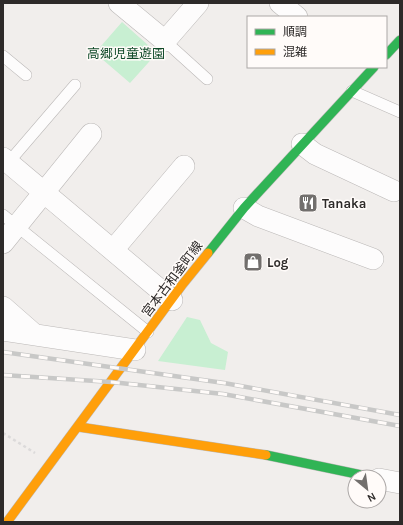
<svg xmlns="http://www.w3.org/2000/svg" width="403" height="525" font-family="Karla,'Noto Sans JP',sans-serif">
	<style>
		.green { fill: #c8efd2 }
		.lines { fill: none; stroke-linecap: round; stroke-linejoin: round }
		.lane-casing { stroke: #bbb8b7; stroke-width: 12 }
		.street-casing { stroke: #bbb8b7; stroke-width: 22 }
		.fast-casing { stroke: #bbb8b7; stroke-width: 10 }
		.slow-casing { stroke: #bbb8b7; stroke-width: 10 }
		.path { stroke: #dcdada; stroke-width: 2.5; stroke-dasharray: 3 3; stroke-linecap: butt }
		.lane { stroke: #fdfcfc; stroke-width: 11 }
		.street { stroke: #fdfcfc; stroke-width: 21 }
		.fast { stroke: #30b455; stroke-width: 9 }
		.slow { stroke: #ff9f0a; stroke-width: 9 }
		.rail-casing { stroke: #c8c8c7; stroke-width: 4.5 }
		.rail { stroke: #fffbf9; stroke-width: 3; stroke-dasharray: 9; stroke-linecap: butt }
		.labels { text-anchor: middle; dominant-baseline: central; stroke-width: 3; stroke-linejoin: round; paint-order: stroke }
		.park-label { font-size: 13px; fill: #104a29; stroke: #fffbf9 }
		.poi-label { font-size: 13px; font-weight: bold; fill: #2d2a29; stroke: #fffbf9; text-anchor: start }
		.street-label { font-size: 13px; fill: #2d2a29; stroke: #fffbf9 }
	</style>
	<rect width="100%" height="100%" fill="#f1eeec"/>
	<path class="green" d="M122,22L157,53L130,83L95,53Z
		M187,317L200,320L211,343L228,352L225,370L158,361Z"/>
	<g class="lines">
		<g class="lane-casing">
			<path id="lane" d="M165,41L207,79
				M3,56L26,75
				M352,91L400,112
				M8,163L75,85
				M3,215L148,332"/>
		</g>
		<g class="street-casing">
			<path id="street" d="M119,3L165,41L198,3
				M280,3L297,17
				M302,144L315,154L394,191
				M3,158L172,300
				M244,208L258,216L373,259
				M3,243L91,134
				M113,250L184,166
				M3,307L35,335
				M3,330L135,350
				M379,479L400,483"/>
		</g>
		<g class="fast-casing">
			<path id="fast" d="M386,55L400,40
				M208,253L244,208L374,67
				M266,455L371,477"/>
		</g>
		<g class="slow-casing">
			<path id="slow" d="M79,427L266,455
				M7,522L182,285L208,253"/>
		</g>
		<path class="path" d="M3,433L35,453"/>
		<use href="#lane" class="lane"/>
		<use href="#street" class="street"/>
		<use href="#fast" class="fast"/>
		<use href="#slow" class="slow"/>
		<g class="rail-casing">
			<path id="rail" d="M3,352L224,383L400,415
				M3,375L111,382L223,394L400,426"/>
		</g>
		<use href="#rail" class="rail"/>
	</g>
	<defs>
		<g id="restaurant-square" transform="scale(1)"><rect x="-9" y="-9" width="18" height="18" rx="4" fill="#726f6d" stroke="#fffbf9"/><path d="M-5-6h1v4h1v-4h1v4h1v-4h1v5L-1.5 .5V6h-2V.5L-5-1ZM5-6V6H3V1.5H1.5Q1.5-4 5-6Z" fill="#fff"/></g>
		<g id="shop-square" transform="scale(1)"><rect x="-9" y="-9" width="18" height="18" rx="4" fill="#726f6d" stroke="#fffbf9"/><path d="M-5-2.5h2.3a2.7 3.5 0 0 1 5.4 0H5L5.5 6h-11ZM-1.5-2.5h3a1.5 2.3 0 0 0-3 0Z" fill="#fff"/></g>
	</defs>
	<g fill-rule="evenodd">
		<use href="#restaurant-square" x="308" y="203"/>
		<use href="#shop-square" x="253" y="262"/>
	</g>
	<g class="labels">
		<g class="park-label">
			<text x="126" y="53">高郷児童遊園</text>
		</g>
		<g class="poi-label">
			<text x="322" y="203">Tanaka</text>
			<text x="267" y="262">Log</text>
		</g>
		<g class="street-label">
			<text transform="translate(172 279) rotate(-53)">宮本古和釜町線</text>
		</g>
	</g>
	<rect width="403" height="525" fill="none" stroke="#2d2a29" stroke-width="8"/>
	<rect x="247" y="16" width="140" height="52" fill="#fffbf9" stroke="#aba7a6"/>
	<rect x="255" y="29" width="20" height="6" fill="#30b455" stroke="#aba7a6"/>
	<text x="283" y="36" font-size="12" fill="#2d2a29">順調</text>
	<rect x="255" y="49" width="20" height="6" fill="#ff9f0a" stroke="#aba7a6"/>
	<text x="283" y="56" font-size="12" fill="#2d2a29">混雑</text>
	<g transform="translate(367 489) rotate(151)"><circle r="19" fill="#fffbf9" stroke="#aba7a6"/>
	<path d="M0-3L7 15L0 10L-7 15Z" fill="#726f6d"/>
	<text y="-6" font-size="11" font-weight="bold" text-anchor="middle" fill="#2d2a29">N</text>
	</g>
</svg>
